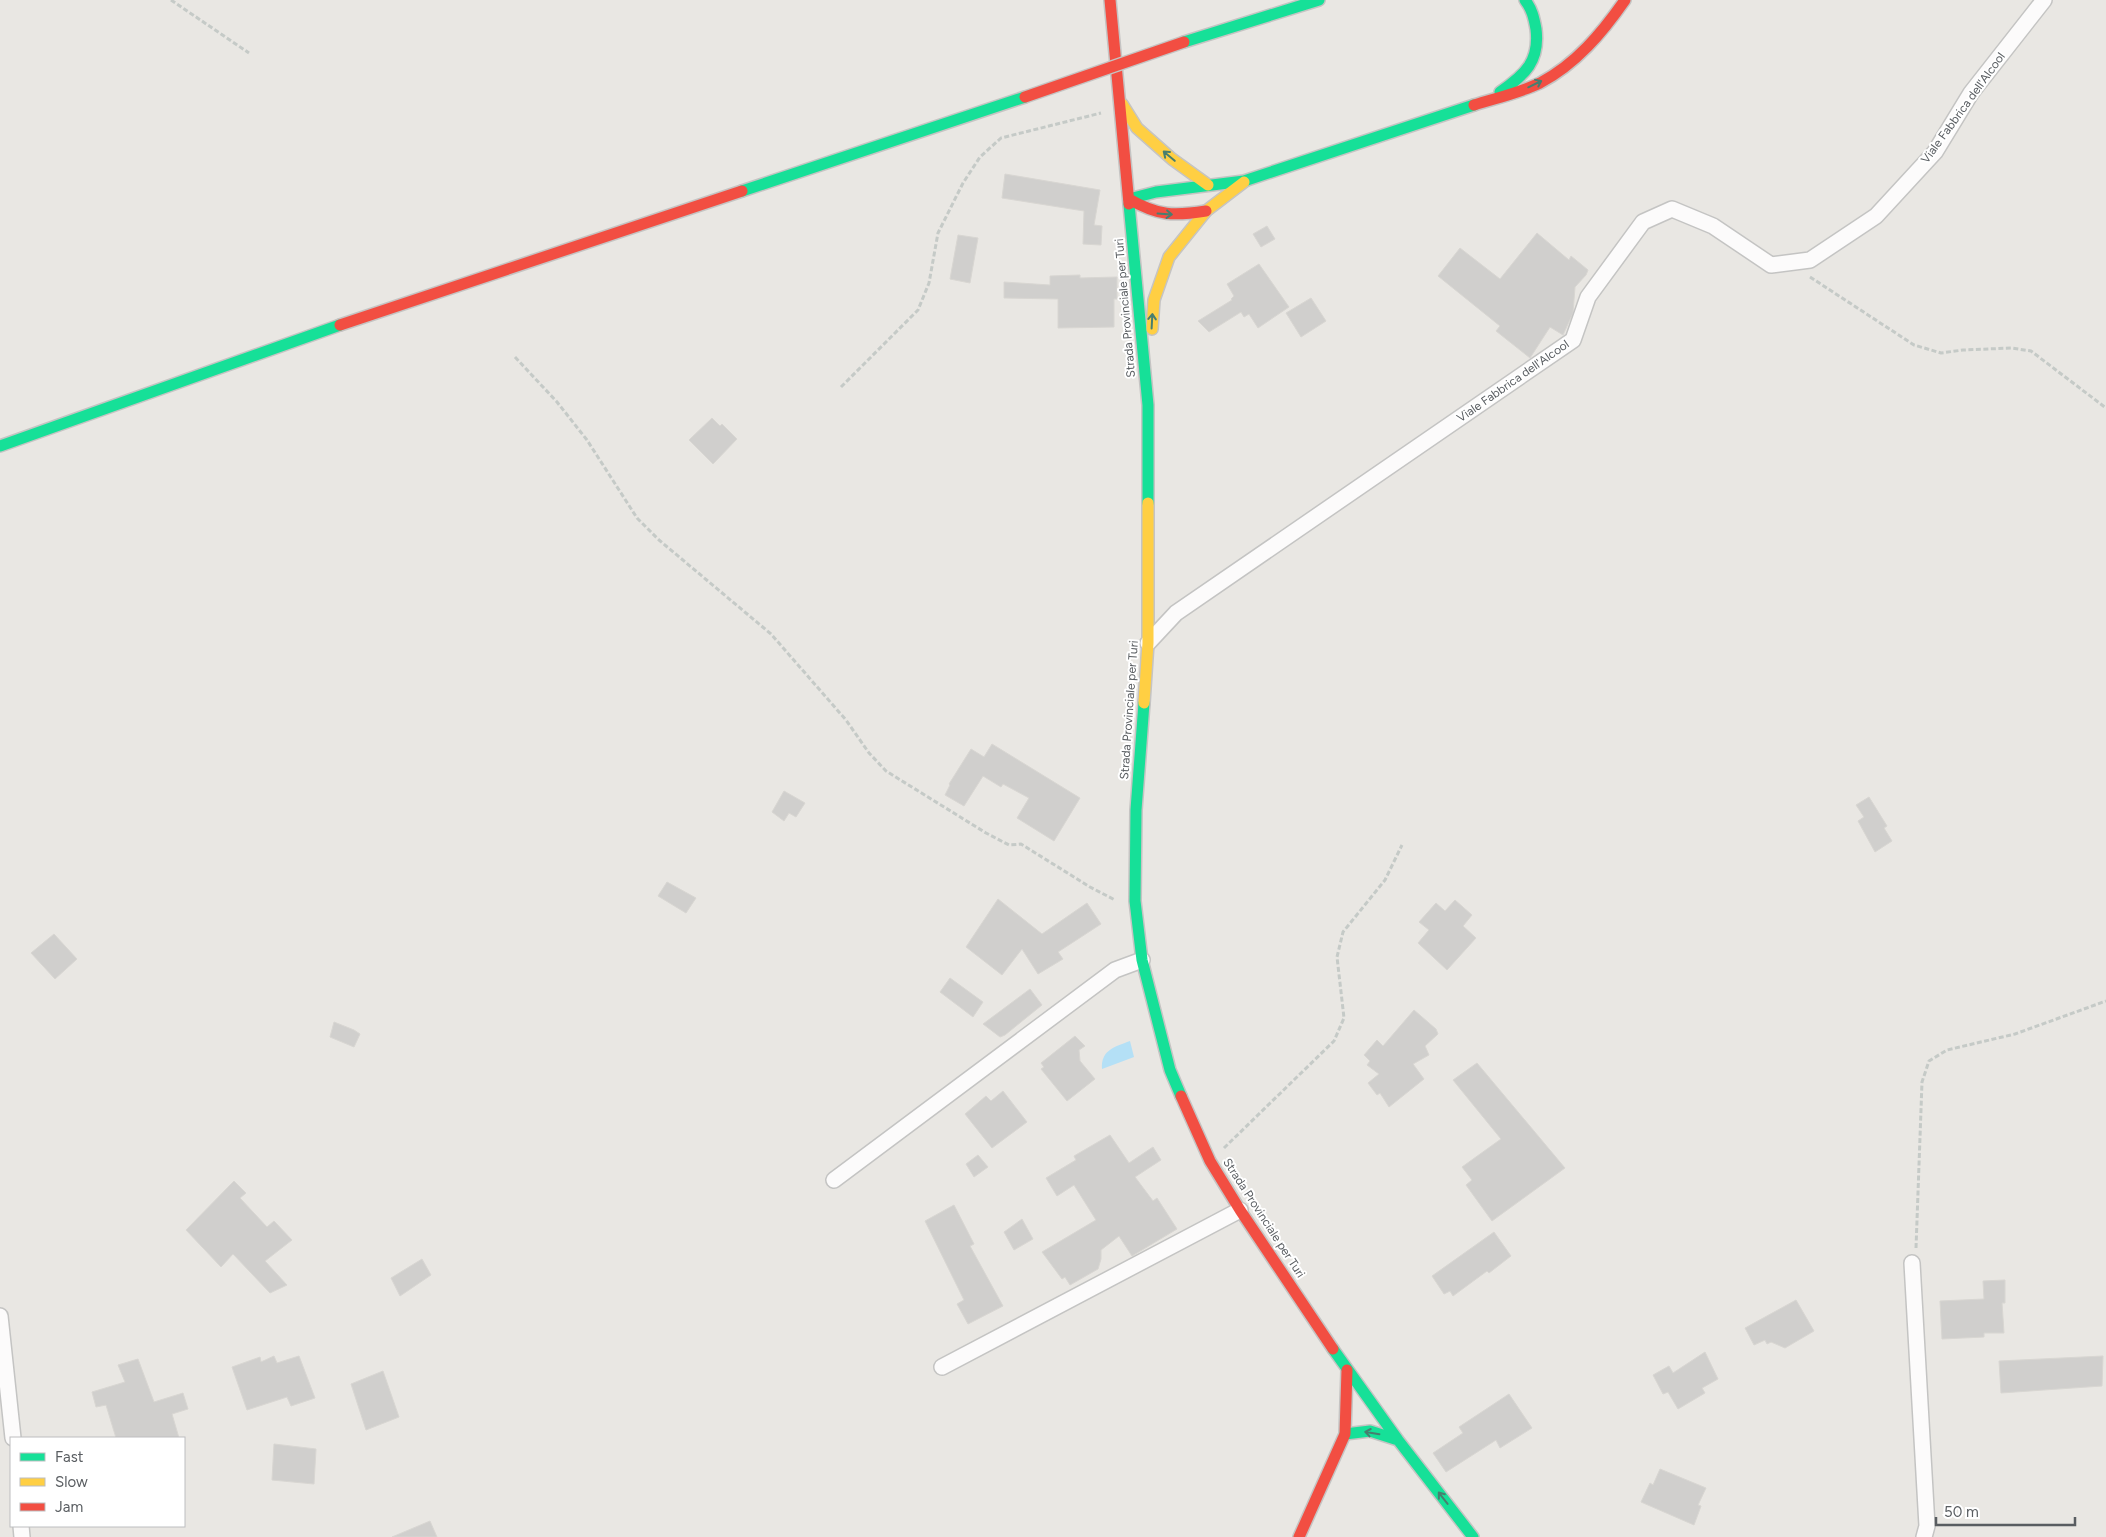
<svg xmlns="http://www.w3.org/2000/svg" width="2106" height="1537" font-family="Figtree,sans-serif">
	<style>
		.water { fill: #b4e0f6 }
		.building { fill: #d0cfcd; stroke: #d8d6d2 }
		.lines { fill: none; stroke-linecap: round; stroke-linejoin: round }
		.street-casing { stroke: #c4c4c3; stroke-width: 18 }
		.fast-casing { stroke: #c5c4c3; stroke-width: 14 }
		.slow-casing { stroke: #c5c4c3; stroke-width: 14 }
		.jam-casing { stroke: #c5c4c3; stroke-width: 14 }
		.path { stroke: #c5cac7; stroke-width: 3; stroke-dasharray: 5 2.5; stroke-linecap: butt }
		.street { stroke: #fcfbfb; stroke-width: 15 }
		.fast { stroke: #16e098; stroke-width: 11 }
		.slow { stroke: #ffcf43; stroke-width: 11 }
		.jam { stroke: #f24e42; stroke-width: 11 }
		.jam-bridge-casing { stroke: #c5c4c3; stroke-width: 14; stroke-linecap: butt }
		.jam-bridge { stroke: #f24e42; stroke-width: 11 }
		.oneway { stroke: #487e6f }
		.labels { text-anchor: middle; dominant-baseline: central; stroke-width: 4; stroke-linejoin: round; paint-order: stroke }
		.street-label { font-size: 12px; fill: #595d61; stroke: #fff }
	</style>
	<rect width="100%" height="100%" fill="#e9e7e3"/>
	<path class="water" d="M1130,1041L1134,1057L1102,1069C1101,1050 1114,1047 1130,1041Z"/>
	<path class="building" d="M1005,174L1100,190L1094,225L1102,226L1101,245L1083,244L1084,211L1002,198Z
		M1267,226L1275,239L1261,247L1253,234Z
		M1537,233L1569,260L1571,256L1588,270L1586,275L1575,287L1573,313L1563,335L1550,327L1530,358L1496,331L1500,326L1438,276L1460,248L1500,279Z
		M958,235L978,238L970,283L950,279Z
		M1259,264L1289,307L1258,328L1249,314L1244,317L1241,312L1209,332L1198,321L1232,300L1231,299L1234,296L1227,284Z
		M1080,275V278L1117,277V299H1114V327L1058,328V299L1004,298V282L1050,285V276Z
		M1311,298L1326,321L1301,337L1286,313Z
		M712,418L720,426L722,424L737,439L713,464L689,440Z
		M992,744L1080,798L1054,841L1017,818L1029,798L1003,784L1001,787L983,776L964,806L945,795L950,785L949,784L971,749L984,757Z
		M784,791L805,803L796,817L789,813L784,821L772,812Z
		M1869,797L1887,826L1884,828L1892,841L1875,852L1858,821L1864,817L1856,805Z
		M667,882L696,898L686,913L658,896Z
		M998,899L1042,934L1087,903L1101,924L1058,952L1063,959L1038,974L1022,949L1002,975L966,947Z
		M1455,900L1472,915L1463,926L1476,938L1447,970L1418,943L1429,930L1419,922L1436,903L1445,911Z
		M54,934L77,959L55,979L31,953Z
		M950,978L983,1002L973,1017L940,992Z
		M1030,989L1042,1005L1005,1035L1000,1037L983,1024Z
		M1414,1010L1436,1029L1438,1034L1425,1046L1429,1055L1413,1064L1424,1079L1389,1107L1380,1093L1377,1095L1368,1083L1379,1074L1367,1065L1370,1061L1364,1055L1377,1040L1383,1046Z
		M334,1022L354,1030L360,1034L354,1047L330,1037Z
		M1075,1036L1085,1046L1079,1050L1080,1061L1095,1079L1067,1101L1041,1069L1044,1067L1041,1063Z
		M1477,1063L1565,1168L1492,1221L1466,1185L1472,1180L1462,1167L1501,1139L1453,1080Z
		M1003,1091L1027,1122L992,1148L965,1114L986,1096L991,1101Z
		M1110,1135L1129,1163L1153,1147L1161,1160L1135,1177L1153,1201L1157,1198L1177,1229L1132,1256L1119,1236L1101,1250V1259L1098,1269L1070,1285L1065,1277L1062,1279L1042,1252L1096,1220L1074,1185L1057,1196L1046,1178L1076,1160L1074,1156Z
		M978,1155L988,1167L974,1177L966,1164Z
		M234,1181L246,1193L240,1198L267,1227L274,1221L292,1240L265,1261L287,1285L270,1293L233,1254L221,1267L186,1230Z
		M954,1205L974,1244L970,1246L1003,1306L968,1324L957,1304L964,1300L925,1221Z
		M1022,1219L1033,1239L1014,1250L1004,1232Z
		M1494,1232L1511,1256L1489,1273L1487,1271L1453,1296L1450,1291L1444,1294L1432,1276Z
		M422,1259L431,1275L400,1296L391,1278Z
		M2005,1280V1303H2002L2004,1333H1984V1337L1942,1339L1940,1301L1984,1299L1983,1281Z
		M1796,1300L1814,1331L1785,1348L1771,1342L1767,1344L1765,1340L1754,1345L1745,1328Z
		M1705,1352L1718,1379L1702,1388L1705,1393L1678,1409L1668,1392L1663,1394L1653,1375L1669,1366L1673,1373Z
		M274,1356L277,1363L299,1356L315,1398L291,1406L287,1397L247,1410L232,1367L260,1357L261,1362Z
		M2103,1356L2102,1386L2001,1393L1999,1361Z
		M138,1359L154,1402L183,1393L188,1409L172,1414L179,1438H116L106,1405L96,1407L92,1392L125,1382L118,1365Z
		M383,1371L399,1417L366,1430L351,1384Z
		M1509,1394L1532,1428L1500,1448L1496,1440L1446,1472L1433,1453L1463,1433L1459,1427Z
		M274,1444L316,1449L314,1484L272,1480Z
		M1660,1469L1706,1488L1698,1505L1701,1506L1694,1525L1641,1502L1650,1483L1653,1485Z
		M430,1521L437,1537H392Z"/>
	<g class="lines">
		<g class="street-casing">
			<path id="street" d="M1148,643L1176,613L1573,340L1588,297L1643,222L1672,209L1713,226L1771,265L1810,260L1876,216L1935,152L1971,93L2044,0
				M834,1180L1115,970L1142,960
				M1912,1263L1927,1526L1924,1537
				M0,1316L13,1438
				M942,1367L1240,1210
				M21,1526L22,1537"/>
		</g>
		<g class="fast-casing">
			<path id="fast" d="M1184,42L1319,0
				M1500,92C1525,75 1540,61 1536,29C1534,18 1532,9 1525,0
				M742,191L1025,97
				M1129,199L1156,192L1244,181L1474,105
				M1129,204L1148,405V503
				M0,446L340,325
				M1144,703L1136,810L1135,901L1142,960L1170,1070L1181,1096
				M1333,1349L1398,1440L1473,1537
				M1345,1434L1370,1431L1398,1440"/>
		</g>
		<g class="slow-casing">
			<path id="slow" d="M1122,104L1137,128L1172,159L1208,185
				M1152,329L1154,300L1169,257L1206,211L1244,182
				M1144,703L1148,643V503"/>
		</g>
		<g class="jam-casing">
			<path id="jam" d="M1110,0L1129,204
				M1474,105C1496,98 1519,93 1540,83C1576,64 1602,33 1625,0
				M1129,199C1158,216 1174,216 1206,211
				M340,325L742,191
				M1181,1096L1210,1161L1240,1210L1333,1349
				M1299,1537L1345,1434L1347,1370"/>
		</g>
		<path class="path" d="M171,0L249,53
			M1810,277L1914,345L1941,353L1963,350L2011,348L2031,351L2106,408
			M515,357L557,402L587,440L637,518L659,540L771,634L846,720L869,753L886,771L986,833L1009,845L1021,844L1090,887L1115,900
			M841,387L918,310L929,283L938,233L963,183L980,157L1001,138L1101,113
			M1224,1148L1334,1041L1344,1018L1337,957L1343,932L1385,880L1402,845
			M1916,1248L1922,1082L1929,1061L1947,1050L2015,1034L2106,1001"/>
		<use href="#street" class="street"/>
		<use href="#fast" class="fast"/>
		<use href="#slow" class="slow"/>
		<use href="#jam" class="jam"/>
		<g class="jam-bridge-casing">
			<path id="jam-bridge" d="M1025,97L1184,42"/>
		</g>
		<use href="#jam-bridge" class="jam-bridge"/>
	</g>
	<defs><path id="oneway-shaft" d="M-6 0H5M1.5-3L5.5 0L1.5 3" fill="none" stroke-width="1.6" stroke-linecap="round" stroke-linejoin="round" transform="scale(1.25)"/></defs>
	<g class="oneway">
		<use href="#oneway-shaft" transform="translate(1535 84) rotate(-26)"/>
		<use href="#oneway-shaft" transform="translate(1169 156) rotate(-140)"/>
		<use href="#oneway-shaft" transform="translate(1165 214) rotate(4)"/>
		<use href="#oneway-shaft" transform="translate(1152 321) rotate(-87)"/>
		<use href="#oneway-shaft" transform="translate(1372 1433) rotate(-171)"/>
		<use href="#oneway-shaft" transform="translate(1443 1498) rotate(-128)"/>
	</g>
	<g class="labels">
		<g class="street-label">
			<text transform="translate(1963 108) rotate(-54)">Viale Fabbrica dell'Alcool</text>
			<text transform="translate(1125 308) rotate(-95)">Strada Provinciale per Turi</text>
			<text transform="translate(1513 381) rotate(-35)">Viale Fabbrica dell'Alcool</text>
			<text transform="translate(1129 710) rotate(-86)">Strada Provinciale per Turi</text>
			<text transform="translate(1264 1218) rotate(57)">Strada Provinciale per Turi</text>
		</g>
	</g>
	<rect x="10" y="1437" width="175" height="90" fill="#ffffff" stroke="#bdbec0"/>
	<rect x="20" y="1453" width="25" height="8" fill="#16e098" stroke="#bdbec0"/>
	<text x="55" y="1462" font-size="15" fill="#595d61">Fast</text>
	<rect x="20" y="1478" width="25" height="8" fill="#ffcf43" stroke="#bdbec0"/>
	<text x="55" y="1487" font-size="15" fill="#595d61">Slow</text>
	<rect x="20" y="1503" width="25" height="8" fill="#f24e42" stroke="#bdbec0"/>
	<text x="55" y="1512" font-size="15" fill="#595d61">Jam</text>
	<path d="M1936 1517v8h139v-8" fill="none" stroke="#595d61" stroke-width="2.5"/>
	<text x="1944" y="1517" font-size="15" fill="#595d61" stroke="#ffffff" stroke-width="4" paint-order="stroke">50 m</text>
</svg>
